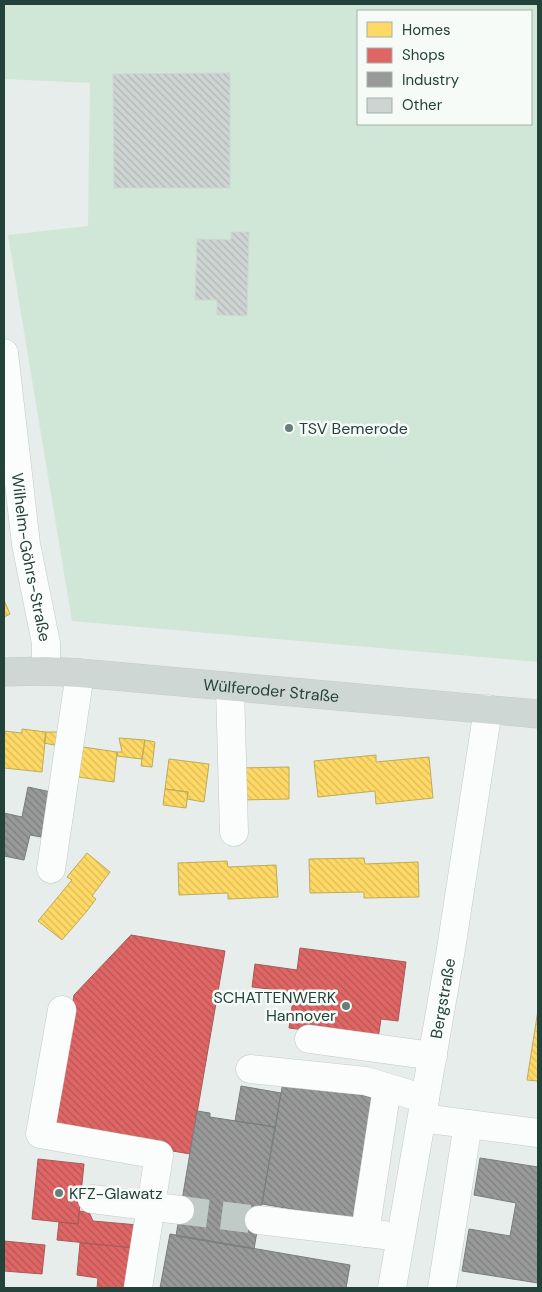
<svg xmlns="http://www.w3.org/2000/svg" width="542" height="1292" font-family="'DM Sans',sans-serif">
	<style>
		.green { fill: #d0e6d7; fill-rule: evenodd }
		.homes { fill: url(#homes-back-hatch); stroke: #bdac59 }
		.shops { fill: url(#shops-back-hatch); stroke: #a75b59 }
		.industry { fill: url(#industry-back-hatch); stroke: #767f7c }
		.building { fill: url(#building-back-hatch); stroke: #d0d6d3 }
		.lines { fill: none; stroke-linecap: round; stroke-linejoin: round }
		.minor-tunnel { stroke: #c0cbc7; stroke-width: 28; stroke-dasharray: 28 14; stroke-linecap: butt }
		.minor-casing { stroke: #c4cac7; stroke-width: 29 }
		.major-casing { stroke: #c2ccc9; stroke-width: 29 }
		.minor { stroke: #fbfcfc; stroke-width: 28 }
		.major { stroke: #cfd7d5; stroke-width: 28 }
		.poi-dot { fill: #687e78; stroke: #f6fbf8; stroke-width: 2 }
		.labels { text-anchor: middle; dominant-baseline: central; stroke-width: 5; stroke-linejoin: round; paint-order: stroke }
		.poi-label { font-size: 16px; fill: #23423a; stroke: #f6fbf8; text-anchor: start }
		.street-label { font-size: 16px; fill: #23423a; stroke: #f6fbf8 }
	</style>
	<defs>
		<pattern id="homes-back-hatch" width="6" height="6" patternUnits="userSpaceOnUse" patternTransform="scale(1.25)"><rect width="6" height="6" fill="#ffd966"/><path d="M-1 5l2 2M0 0l6 6M5-1l2 2" fill="none" stroke="#dabb59"/></pattern>
		<pattern id="shops-back-hatch" width="6" height="6" patternUnits="userSpaceOnUse" patternTransform="scale(1.25)"><rect width="6" height="6" fill="#e06666"/><path d="M-1 5l2 2M0 0l6 6M5-1l2 2" fill="none" stroke="#b55655"/></pattern>
		<pattern id="industry-back-hatch" width="6" height="6" patternUnits="userSpaceOnUse" patternTransform="scale(1.25)"><rect width="6" height="6" fill="#999"/><path d="M-1 5l2 2M0 0l6 6M5-1l2 2" fill="none" stroke="#7c7e7e"/></pattern>
		<pattern id="building-back-hatch" width="6" height="6" patternUnits="userSpaceOnUse" patternTransform="scale(1.25)"><rect width="6" height="6" fill="#ced4d2"/><path d="M-1 5l2 2M0 0l6 6M5-1l2 2" fill="none" stroke="#b1b7b5"/></pattern>
	</defs>
	<rect width="100%" height="100%" fill="#e7edea"/>
	<path class="green" d="M4,4H538V662L72,621L8,235L88,226L90,83L4,79ZM358,11H531V124H358Z"/>
	<path class="homes" d="M4,600L10,614L4,617Z
		M22,729L46,732L42,772L4,768V731L22,733Z
		M46,732H62L59,746L44,743Z
		M119,738L145,740L142,759L117,756V752H122Z
		M145,740L155,742L152,767L141,766Z
		M76,746L117,752L114,782L71,776Z
		M376,755V762L429,757L433,798L376,804L375,791L318,797L314,761Z
		M169,759L209,764L204,802L187,799L188,792L165,789Z
		M289,767V799L240,800L239,768Z
		M165,789L188,792L186,808L163,805Z
		M87,853L110,872L92,896L96,899L87,911L62,940L38,921L72,880L67,877Z
		M364,858L365,864L418,862L419,897L364,898V892L310,893L309,859Z
		M227,861L228,867L276,865L278,897L228,899V893L179,895L178,863Z
		M538,1010V1081L527,1080Z"/>
	<path class="shops" d="M131,935L225,951L190,1154L51,1130L74,995Z
		M300,948L406,962L398,1021L381,1019L378,1039L289,1028L294,992L252,987L255,964L297,970Z
		M38,1159L84,1164L78,1224L32,1219Z
		M79,1211L89,1212L93,1221L138,1225L135,1248L57,1240L59,1222L78,1224Z
		M4,1241L45,1245L42,1274L4,1271Z
		M80,1243L135,1248L132,1282H124V1288H97L98,1278L77,1275Z"/>
	<path class="industry" d="M28,787L51,792L41,837L30,835L24,860L4,856V813L22,817Z
		M283,1082L377,1098L356,1220L262,1204Z
		M241,1086L281,1093L275,1127L235,1121Z
		M197,1111L210,1113V1117L275,1127L254,1249L176,1236Z
		M480,1158L538,1167V1283L462,1271L469,1229L510,1236L516,1203L474,1195Z
		M170,1234L350,1265L346,1288H160Z"/>
	<path class="building" d="M230,73V188H114L113,74Z
		M231,232H249L247,316L217,315V300H195L197,239L231,240Z"/>
	<g class="lines">
		<path class="minor-tunnel" d="M180,1210L259,1220"/>
		<g class="minor-casing">
			<g id="minor">
				<path id="s1" d="M4,353L26,544L46,643V671"/>
				<path d="M230,687L234,832"/>
				<path d="M51,869L80,673"/>
				<path d="M62,1010L40,1134L159,1155L138,1288"/>
				<path d="M309,1039L433,1056"/>
				<path d="M250,1069L366,1081L425,1099"/>
				<path d="M422,1118L468,1124L442,1288"/>
				<path d="M468,1124L538,1133"/>
				<path d="M92,1199L180,1210"/>
				<path d="M259,1220L384,1235"/>
				<path d="M365,1233L387,1088"/>
				<path id="s2" d="M392,1288L451,949L488,709"/>
			</g>
		</g>
		<g class="major-casing">
			<g id="major">
				<path id="s3" d="M4,672L46,671L80,673L538,714"/>
			</g>
		</g>
		<use href="#minor" class="minor"/>
		<use href="#major" class="major"/>
	</g>
	<g class="poi-dot">
		<circle cx="289" cy="428" r="5"/>
		<circle cx="346" cy="1006" r="5"/>
		<circle cx="59" cy="1193" r="5"/>
	</g>
	<g class="labels">
		<g class="poi-label">
			<text x="299" y="428">TSV Bemerode</text>
			<text x="336" y="997" text-anchor="end">SCHATTENWERK<tspan x="336" dy="18">Hannover</tspan></text>
			<text x="69" y="1193">KFZ-Glawatz</text>
		</g>
		<g class="street-label">
			<text stroke="none"><textPath href="#s1" startOffset="206">Wilhelm-Göhrs-Straße</textPath></text>
			<text stroke="none"><textPath href="#s3" startOffset="268">Wülferoder Straße</textPath></text>
			<text stroke="none"><textPath href="#s2" startOffset="294">Bergstraße</textPath></text>
		</g>
	</g>
	<rect width="542" height="1292" fill="none" stroke="#23423a" stroke-width="10"/>
	<rect x="357" y="10" width="175" height="115" fill="#f6fbf8" stroke="#a2b1ac"/>
	<rect x="367" y="22" width="25" height="15" fill="#ffd966" stroke="#a2b1ac"/>
	<text x="402" y="35" font-size="15" fill="#23423a">Homes</text>
	<rect x="367" y="48" width="25" height="15" fill="#e06666" stroke="#a2b1ac"/>
	<text x="402" y="60" font-size="15" fill="#23423a">Shops</text>
	<rect x="367" y="72" width="25" height="15" fill="#999999" stroke="#a2b1ac"/>
	<text x="402" y="85" font-size="15" fill="#23423a">Industry</text>
	<rect x="367" y="98" width="25" height="15" fill="#ced4d2" stroke="#a2b1ac"/>
	<text x="402" y="110" font-size="15" fill="#23423a">Other</text>
</svg>
